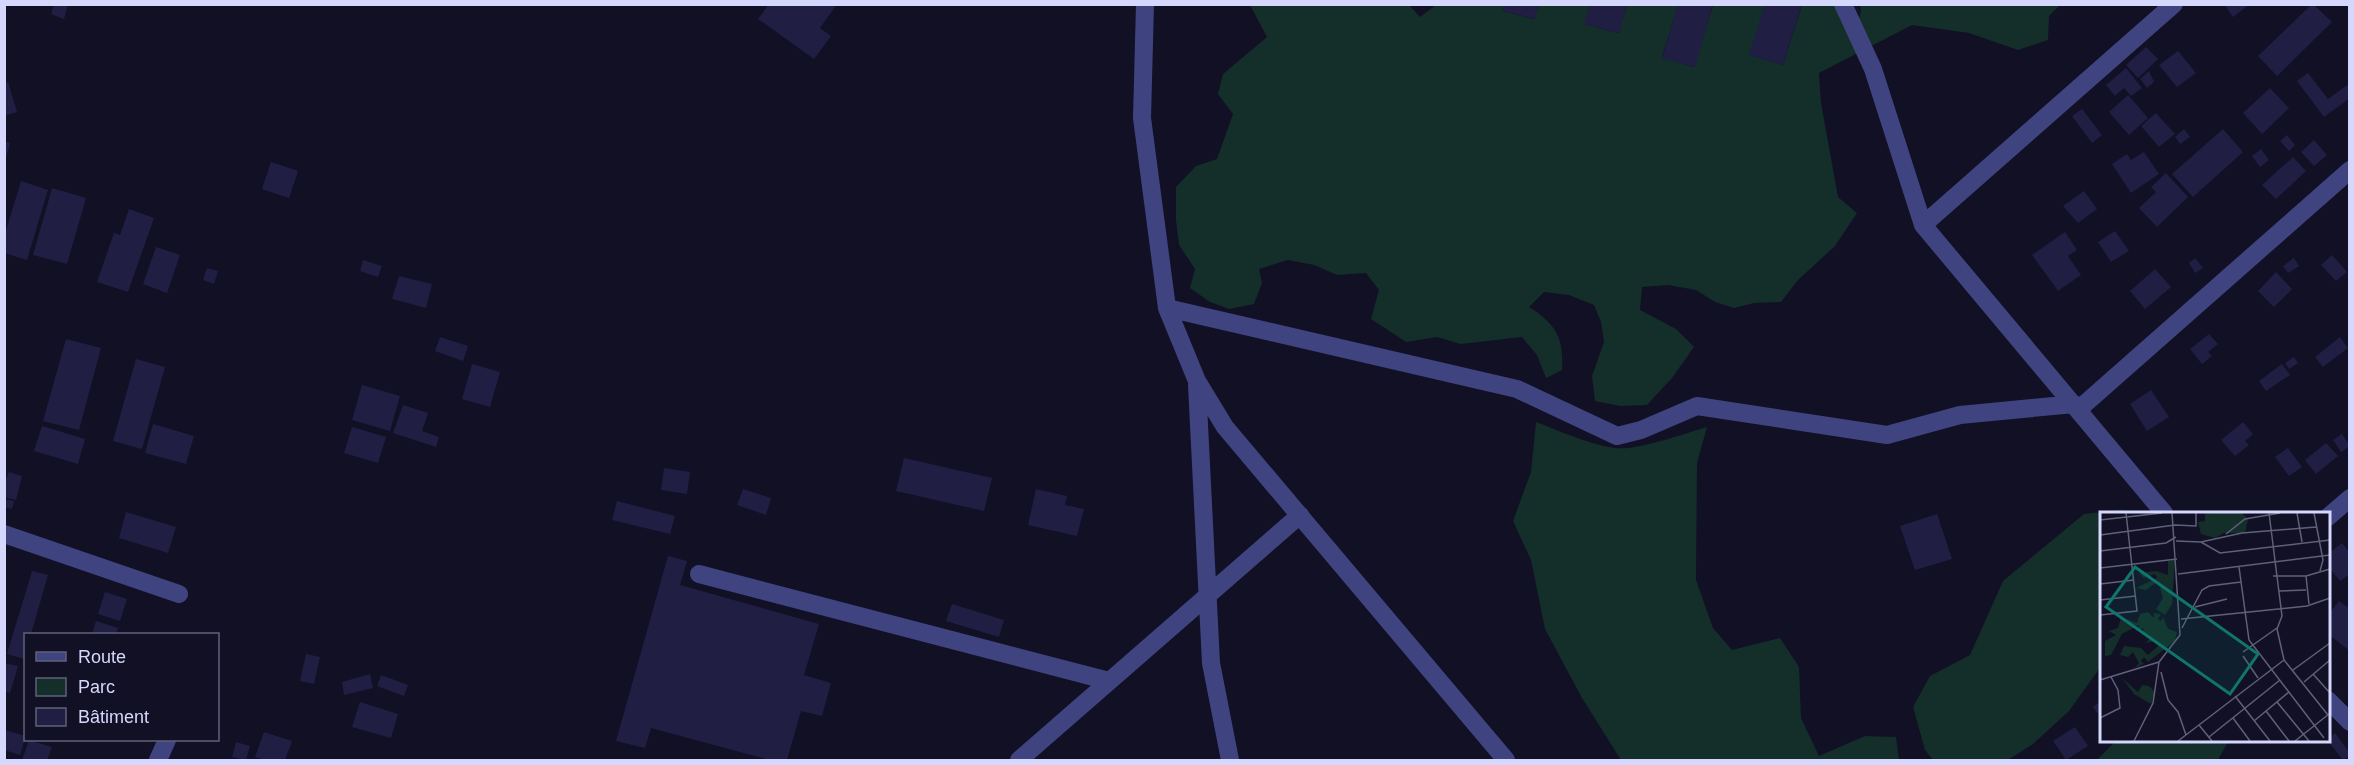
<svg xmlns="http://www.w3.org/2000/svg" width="2354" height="765" font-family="Arial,sans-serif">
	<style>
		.green { fill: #142e2a }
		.building { fill: #211e44 }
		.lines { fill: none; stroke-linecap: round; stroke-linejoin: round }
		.minor { stroke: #3f4480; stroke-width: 18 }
		.inset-road { fill: none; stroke: #60607a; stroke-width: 1.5 }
		.view { fill: #0f766e; fill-opacity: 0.15; stroke: #0f766e; stroke-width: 3 }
		.inset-edge { fill: none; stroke: #d6d7fc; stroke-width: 3 }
	</style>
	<rect width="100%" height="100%" fill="#111024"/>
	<path class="green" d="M1250,5H1409L1420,17L1436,5H1505L1503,11L1534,19L1539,5H1590L1585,24L1618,33L1627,5H1678L1662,57L1694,67L1713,5H1765L1750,55L1783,65L1802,5H1843L1856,30L1861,11L1860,5H2060L2049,16L2048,40L2018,50L1969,33L1912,25L1819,73L1821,103L1838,197L1857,213L1835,246L1798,280L1781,302L1754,303L1734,308L1715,302L1696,290L1668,285L1642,287L1640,310L1676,329L1694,347L1672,378L1647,405L1620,406L1595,401L1592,376L1604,342L1601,322L1594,305L1569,295L1544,292L1529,307C1556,324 1564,338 1562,370L1546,378L1537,355L1522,337L1461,344L1437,337L1406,342L1371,319L1379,290L1366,273L1337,275L1314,265L1288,260L1259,269L1262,283L1254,304L1229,309L1210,302L1190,288L1195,269L1179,245L1176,220V187L1196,166L1217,159L1233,114L1218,94L1223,74L1267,37Z
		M1536,422C1560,431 1590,445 1616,448C1636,451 1686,433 1707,427L1697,463L1696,580L1713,628L1732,650L1780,638L1799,667L1801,718L1819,756L1865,736L1896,737L1899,760H1621L1582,698L1545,629L1531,560L1513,521L1531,472Z
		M2121,510L2131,513H2102V665L2069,711L2033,744L2008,760H1933L1925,750L1913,707L1930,676L1970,655L2003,581L2084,514Z
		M2117,740H2229L2218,760H2097Z"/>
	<path class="building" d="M54,4H68L64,19L51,14Z
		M769,4H837L820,28L831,36L814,59L758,19Z
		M1505,4H1539L1535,19L1503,11Z
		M1590,4H1627L1619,33L1584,24Z
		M1678,4H1713L1695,67L1662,58Z
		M1765,4H1802L1783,65L1749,55Z
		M2224,4H2250L2233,17Z
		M2311,5H2314L2332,22L2277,76L2258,56Z
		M2146,47L2158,59L2138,78L2126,65Z
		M2178,51L2196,73L2177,87L2159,65Z
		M2126,68L2142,88L2131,96L2124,88L2115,96L2106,85Z
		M2149,71L2154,82L2147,88L2140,79Z
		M2308,73L2328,99L2350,83V98L2324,117L2297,81Z
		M8,82L17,112L4,116V83Z
		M2270,88L2289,108L2262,134L2243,113Z
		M2128,95L2148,118L2129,135L2109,112Z
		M2082,109L2102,135L2092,143L2072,116Z
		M2156,113L2175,134L2159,147L2141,126Z
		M2184,129L2190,137L2180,144L2175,137Z
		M2223,129L2243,152L2193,197L2172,174Z
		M2287,135L2295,145L2289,151L2280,141Z
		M2314,140L2327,155L2314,166L2301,152Z
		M4,141L10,143L5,161H4Z
		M2261,149L2269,160L2260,167L2252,156Z
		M2144,152L2159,174L2131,193L2112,164L2127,154L2131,160Z
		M2293,157L2306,171L2276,199L2262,185Z
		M271,162L298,171L289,198L262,189Z
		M2166,173L2188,197L2157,227L2139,208L2156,192L2151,187Z
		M21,181L48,190L27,260L4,253V237Z
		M52,188L86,198L67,264L33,255Z
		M2084,191L2097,209L2078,223L2063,206Z
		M129,209L154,218L128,292L97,282L114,233L120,235Z
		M2115,231L2129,251L2111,262L2098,242Z
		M2065,232L2077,250L2068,256L2081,275L2058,291L2032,255Z
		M156,247L180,255L167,293L143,284Z
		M2332,255L2347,272L2336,281L2321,265Z
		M2195,258L2203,268L2195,273L2189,263Z
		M2294,258L2299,266L2288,273L2283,266Z
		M363,260L382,266L378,277L360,271Z
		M207,268L218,271L214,284L203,280Z
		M2155,269L2171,287L2145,309L2130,291Z
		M2276,272L2292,289L2274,307L2258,291Z
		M399,276L432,284L426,308L392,299Z
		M2209,334L2218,344L2208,352L2212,356L2202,364L2190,349Z
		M440,337L468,346L463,361L435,351Z
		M2340,337L2348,348L2323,367L2315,357Z
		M66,339L101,348L79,430L43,421Z
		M2294,357L2298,363L2289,369L2285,363Z
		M136,359L165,367L142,449L113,441Z
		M472,364L500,372L490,407L462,399Z
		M2282,364L2290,375L2266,391L2259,381Z
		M362,385L400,396L390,431L352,420Z
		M2151,390L2169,417L2147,431L2130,404Z
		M403,405L428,413L422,431L439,437L436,447L393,433Z
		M2243,422L2253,434L2245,441L2249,445L2235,456L2221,440Z
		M153,424L194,436L186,464L145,453Z
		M42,426L85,439L78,464L34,451Z
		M352,427L386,437L378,463L344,453Z
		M2342,434L2350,446L2341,452L2333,440Z
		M2326,443L2338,456L2316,474L2305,460Z
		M2288,448L2302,467L2289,476L2275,457Z
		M904,458L992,478L984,511L896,491Z
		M664,468L690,472L687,494L661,490Z
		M9,472L22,476L16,500L4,497V484Z
		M743,489L771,498L766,515L737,505Z
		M1036,489L1067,496L1065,505L1084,509L1077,536L1028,525Z
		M4,499L14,501L12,509L4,507Z
		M617,501L675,516L670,534L612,520Z
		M126,512L176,527L168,553L119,538Z
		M1937,514L1952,559L1915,570L1900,526Z
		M2342,543L2350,553V574L2340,581L2328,566V554Z
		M668,556L687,561L680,585L819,624L804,675L831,683L822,716L801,711L787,760H770L651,728L645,748L616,741Z
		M32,571L48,575L31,634H26L24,659L7,654Z
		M105,592L127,599L120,621L98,614Z
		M2339,601L2350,609V651L2328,634V615Z
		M952,604L1004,620L999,637L946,621Z
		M96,621L118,628L116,634H92Z
		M306,654L320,657L314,684L300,681Z
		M4,663L18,666L10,693L4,691Z
		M370,674L373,688L344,695L342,682Z
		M381,675L408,685L404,696L377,686Z
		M2102,700V719L2093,707Z
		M360,702L398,714L391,738L352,727Z
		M2075,727L2088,746L2066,760L2053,741Z
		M4,730L26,736L20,755L4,750Z
		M264,732L292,741L285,760H266L255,757Z
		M2335,733L2350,753V756L2343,760L2327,740Z
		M29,740L52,747L47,760H22Z
		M236,742L250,746L246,760L232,757Z"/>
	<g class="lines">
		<path class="minor" d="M1145,4L1142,118L1167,308L1197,381L1225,427L1506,760
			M1843,4L1873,69L1923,225L2164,513
			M1923,225L2174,4
			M1167,308L1517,389L1617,436L1641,430L1697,406L1887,435L1960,415L2074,404
			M1197,385L1211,663L1230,760
			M2079,409L2350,170
			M2328,517L2350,498
			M4,534L179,594
			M699,574L1109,681
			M2328,700L2350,722
			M158,760L167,740
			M1019,760L1300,515"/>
	</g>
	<g transform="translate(2100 512)">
		<rect width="230" height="230" fill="#111024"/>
		<path d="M110,1H142L148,7L145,21H124L115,26L101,22L98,10L105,9V2ZM75,48L72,92L65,103L56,97L63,86L58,69L46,78L36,76L57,66L55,62L44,66L39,61L56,59L68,63V49ZM48,100L54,106V101L61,102L58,107L61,109L63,105L68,117L77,120L75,129L48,150L44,145L41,149L44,152L35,156L39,151L33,140L28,145L20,143L24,134L41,136L48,143L58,134L56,129L45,131L51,126H46V121L42,122L44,116L36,119L39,113L22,122L11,143L5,144V129L16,123L9,119L18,116L21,105L37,111L40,102ZM22,166L38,180L42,173L49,174L55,180L51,192L34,182Z" fill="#142e2a"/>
		<path class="inset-road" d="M169,1L182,104L177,117L184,148L228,203M197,1L202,30M214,1L223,48L220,59M0,8L62,1M126,22L145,7L180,1M0,23L75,13L96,14V1M76,29L101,30L142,21L216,15M101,30L120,41L230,28M0,39L66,31L76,25M139,55L149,128L224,226M0,56L77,47M78,62L230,43M173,64H206L230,57M206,64L209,92M0,72L34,68M179,79L206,78M0,88L36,84M95,95L127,87M0,103L37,99L26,1M81,107L207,94L230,86M82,116L102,78L109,74L141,70M143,140L177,116M143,144L158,166M193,158L230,131M61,160L68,188L78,200L86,223M213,162L230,181M0,168L59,150L80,123L72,1M204,170L230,148M135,184L170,229M177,190L209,229M166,199L189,229M0,206L20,196L18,178L11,165M133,206L150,229M154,209L189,180M99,213L112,229M109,225L180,168M34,229L53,191L59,150M78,229L184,148M195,229L229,202"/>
		<path class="view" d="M35,55L158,142L130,182L6,95Z"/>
		<rect width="230" height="230" class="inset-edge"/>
	</g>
	<rect width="2354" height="765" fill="none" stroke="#d6d7fc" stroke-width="12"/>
	<rect x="24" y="633" width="195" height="108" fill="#111024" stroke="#60607a" stroke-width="1.5"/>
	<rect x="36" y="652" width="30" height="9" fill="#3f4480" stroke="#60607a" stroke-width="1.5"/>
	<text x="78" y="663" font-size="18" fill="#d6d7fc">Route</text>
	<rect x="36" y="678" width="30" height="18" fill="#142e2a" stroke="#60607a" stroke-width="1.5"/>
	<text x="78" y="693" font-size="18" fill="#d6d7fc">Parc</text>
	<rect x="36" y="708" width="30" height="18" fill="#211e44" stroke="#60607a" stroke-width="1.5"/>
	<text x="78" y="723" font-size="18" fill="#d6d7fc">Bâtiment</text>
</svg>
